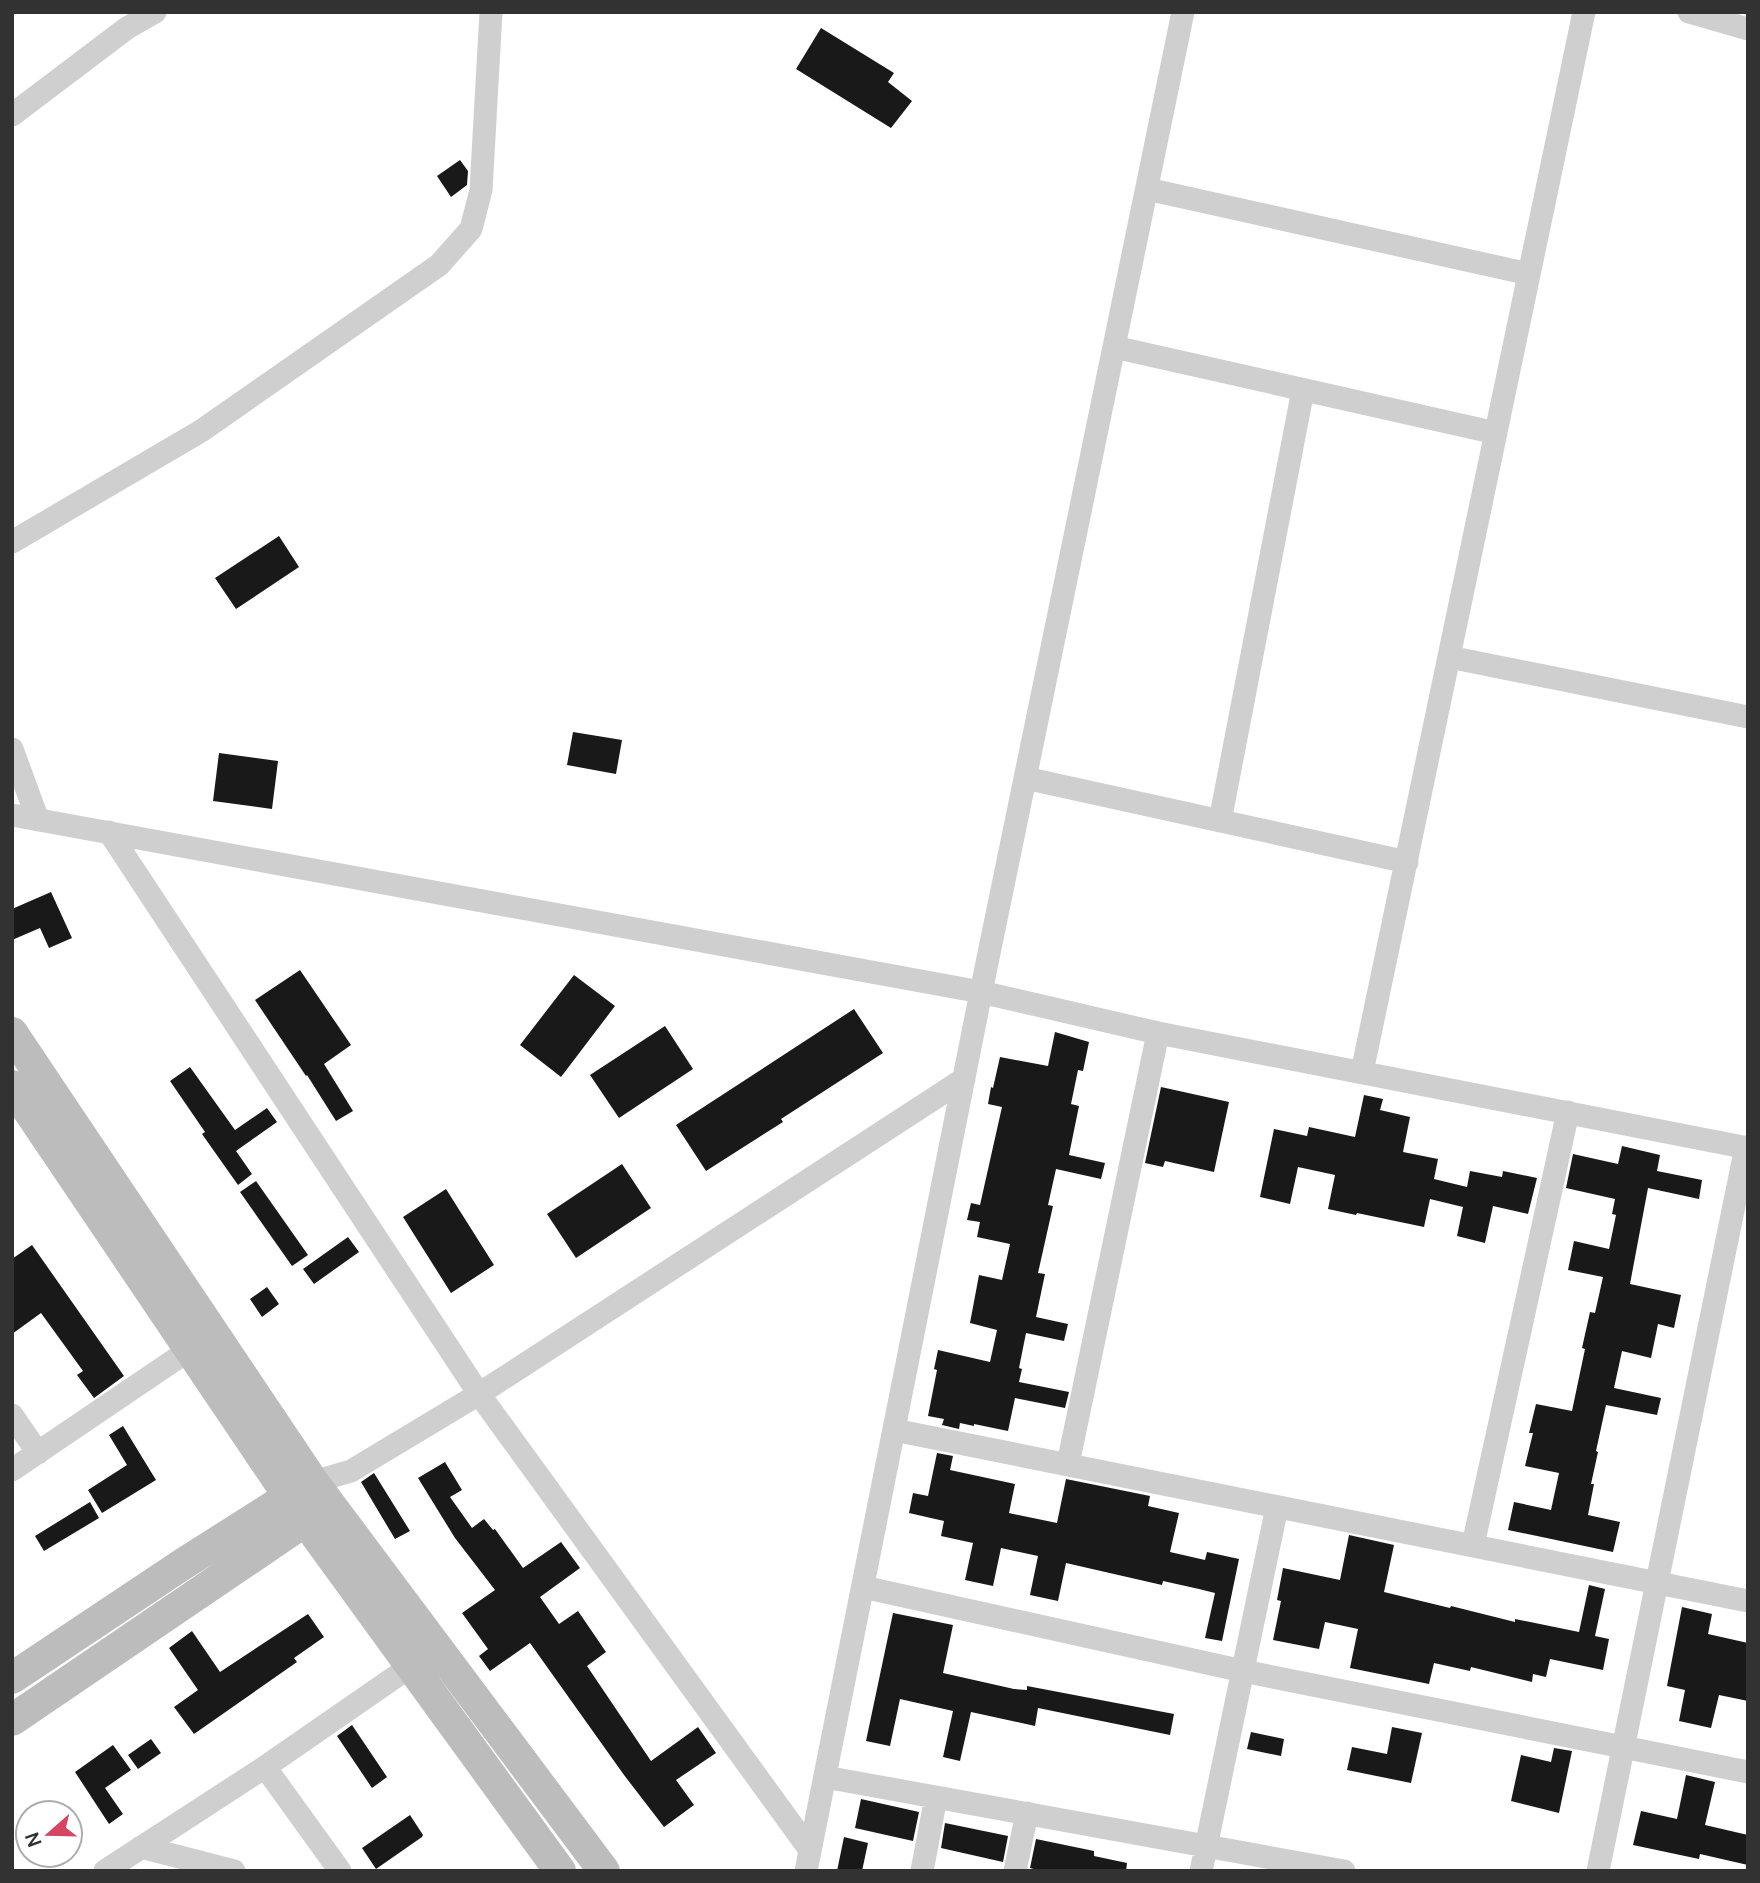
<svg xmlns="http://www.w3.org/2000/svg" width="1760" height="1883" font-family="Manrope,sans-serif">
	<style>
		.building { fill: #191919 }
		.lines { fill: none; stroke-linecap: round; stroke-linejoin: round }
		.street { stroke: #cfcfcf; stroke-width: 23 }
		.secondary { stroke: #bcbcbc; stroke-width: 32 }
	</style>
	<rect width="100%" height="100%" fill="#fff"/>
	<path class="building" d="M821,28L894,73L888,82L912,101L891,128L796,69Z
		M460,160L468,171L467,185L451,197L437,176Z
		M279,536L299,567L236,609L215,578Z
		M573,732L622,740L616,774L567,765Z
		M219,753L278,761L272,809L213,801Z
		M51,892L72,938L49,948L40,928L12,940V909Z
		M300,970L351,1045L324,1064L353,1111L336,1121L307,1075L306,1076L255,1000Z
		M574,975L615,1006L561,1077L520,1045Z
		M854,1009L883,1053L781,1119L783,1122L706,1171L676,1125Z
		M665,1026L693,1069L619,1118L590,1075Z
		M1055,1032L1089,1042L1083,1071L1078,1070L1071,1104L1079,1106L1069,1155L1105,1163L1101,1179L1056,1169L1048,1205L1053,1206L1038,1273L1045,1274L1036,1317L1068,1324L1064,1341L1026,1333L1019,1368L1022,1369L1019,1382L1069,1392L1065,1408L1015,1398L1008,1431L974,1424V1426L960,1423L959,1429L942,1425L944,1419L928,1416L937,1370L934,1369L938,1350L990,1362L997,1330L970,1323L979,1275L1002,1280L1010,1244L977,1237L980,1222L967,1220L971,1203L980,1205L1002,1107L988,1104L991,1087L993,1088L1000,1057L1048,1066Z
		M190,1067L235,1130L267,1108L277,1122L236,1151L252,1174L238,1185L202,1134L205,1132L170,1081Z
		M1161,1087L1229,1102L1214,1172L1165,1161L1163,1167L1145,1163Z
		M1364,1095L1383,1099L1380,1110L1410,1117L1403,1152L1438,1159L1434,1179L1467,1187L1470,1171L1502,1177L1503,1171L1537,1178L1528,1214L1493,1206L1485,1243L1457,1236L1463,1207L1430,1199L1424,1227L1357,1213L1356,1215L1328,1209L1335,1175L1298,1167L1290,1204L1260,1197L1274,1129L1307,1136L1309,1127L1355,1137Z
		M1622,1146L1660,1155L1657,1171L1702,1180L1699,1199L1648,1188L1630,1284L1681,1295L1674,1328L1658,1324L1651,1358L1622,1351L1614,1388L1661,1398L1657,1415L1606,1405L1596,1451L1598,1452L1591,1484H1594L1588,1515L1620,1522L1613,1552L1508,1530L1514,1502L1551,1510L1559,1473L1525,1466L1533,1433H1529L1536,1404L1572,1411L1585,1349L1582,1348L1590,1312L1595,1313L1603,1277L1568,1270L1574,1241L1609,1249L1616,1215L1612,1214L1615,1199L1566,1188L1573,1154L1618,1164Z
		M622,1164L651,1208L576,1258L547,1214Z
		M256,1181L308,1255L292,1266L240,1192Z
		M446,1189L494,1265L451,1293L403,1217Z
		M348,1237L359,1252L314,1284L303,1269Z
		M32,1245L124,1376L94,1398L77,1375L83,1371L41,1313L12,1334V1259Z
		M267,1287L279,1304L262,1317L250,1299Z
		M123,1426L156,1480L102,1513L88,1490L127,1465L109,1435Z
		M937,1453L953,1456L950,1470L1015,1484L1009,1513L1057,1523L1066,1479L1150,1496L1148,1506L1179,1513L1170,1552L1205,1560L1207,1552L1239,1559L1222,1641L1205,1638L1215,1593L1199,1589L1163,1581L1162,1585L1066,1563L1058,1601L1030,1595L1038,1556L1001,1548L993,1586L965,1580L973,1543L941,1536L944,1521L909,1513L913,1493L928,1496Z
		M445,1462L462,1490L450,1497L472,1528L484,1519L493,1530L495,1529L523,1568L561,1542L580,1568L540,1597L559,1624L578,1611L606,1652L587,1666L651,1761L698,1727L716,1753L676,1780L694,1805L664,1827L624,1775L530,1643L490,1671L479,1656L488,1649L462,1613L495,1590L455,1538L418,1478Z
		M374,1473L410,1531L395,1539L361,1482Z
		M90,1502L99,1518L44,1551L35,1536Z
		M1349,1535L1394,1545L1384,1592L1450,1608L1451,1606L1515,1622V1619L1579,1632L1589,1585L1605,1589L1595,1636L1609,1639L1603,1670L1550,1659L1546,1677L1533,1674L1532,1682L1471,1667L1470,1671L1434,1663L1429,1684L1350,1668L1358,1629L1325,1622L1319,1649L1273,1640L1281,1601L1277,1600L1283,1568L1340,1580Z
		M1682,1607L1712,1614L1708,1634L1748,1643V1701L1719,1695L1711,1728L1679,1721L1685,1690L1667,1686Z
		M893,1613L953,1625L943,1673L1014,1689L1027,1690V1686L1174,1714L1170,1735L1038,1708L1035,1726L971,1712L960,1761L943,1757L953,1711L900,1699L890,1746L866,1741Z
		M308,1614L324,1637L294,1658L297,1662L194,1734L174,1707L198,1690L169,1648L192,1631L220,1672Z
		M352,1725L387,1777L372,1788L337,1736Z
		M1392,1727L1422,1733L1411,1783L1347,1770L1352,1747L1387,1754Z
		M1251,1732L1284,1739L1281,1756L1247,1749Z
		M151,1739L161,1753L138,1769L128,1755Z
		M113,1745L131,1770L105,1788L123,1814L109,1824L75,1772Z
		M1554,1748L1572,1751L1559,1813L1511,1801L1521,1755L1551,1762Z
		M1686,1775L1715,1782L1705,1825L1748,1835V1865L1700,1854L1699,1859L1633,1845L1641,1811L1677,1819Z
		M861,1799L919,1812L913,1841L855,1828Z
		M410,1815L423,1835L422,1837L376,1869L362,1848Z
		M945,1823L1008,1836L1003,1862L941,1848Z
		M844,1837L868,1843L862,1871H837Z
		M1036,1839L1094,1851V1856L1127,1863L1126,1871H1041L1030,1868Z"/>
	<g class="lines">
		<path class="street" d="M1689,12L1748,29
			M12,115L127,28L155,12
			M1147,189L1529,274
			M1114,347L1496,433
			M12,542L201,431L439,265L471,229L481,190L491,12
			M1449,657L1748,717
			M12,749L38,820
			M1025,778L1407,862
			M12,815L981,992L1158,1033L1748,1148
			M1220,821L1303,390
			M109,832L479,1394L810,1850
			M1362,1072L1584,12
			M12,1415L38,1453
			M894,1430L1748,1601
			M1068,1464L1158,1033
			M12,1470L201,1342
			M313,1482L351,1471L479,1394L964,1079
			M1473,1545L1568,1112
			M863,1587L1243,1671L1748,1772
			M265,1767L340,1871
			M825,1777L1344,1871
			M141,1847L234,1871
			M105,1871L265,1767L411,1666
			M806,1871L981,992L1183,12
			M922,1871L936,1797
			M1015,1871L1027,1813
			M1201,1871L1277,1507
			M1598,1871L1746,1147"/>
		<path class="secondary" d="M12,1033L313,1482L604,1871
			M12,1086L305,1520L560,1871
			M12,1678L183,1564L306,1486
			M12,1720L321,1510"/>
	</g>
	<rect width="1760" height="1883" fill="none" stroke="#323232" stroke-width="28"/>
	<g transform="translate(49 1834) rotate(250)"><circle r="33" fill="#ffffff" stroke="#adadad" stroke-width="2"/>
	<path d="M0-5L12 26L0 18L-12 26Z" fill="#d64662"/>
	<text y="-10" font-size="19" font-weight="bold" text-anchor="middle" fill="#323232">N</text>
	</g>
</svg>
